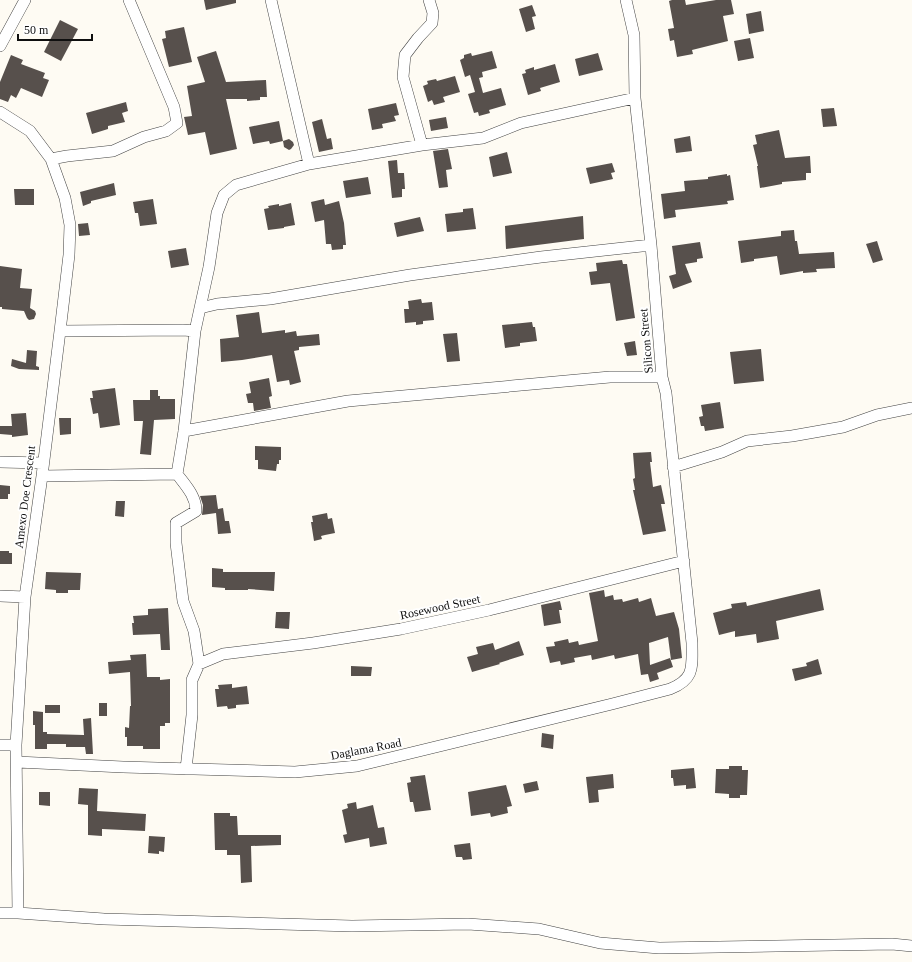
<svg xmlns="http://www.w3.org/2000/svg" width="912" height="962" font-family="Georgia,serif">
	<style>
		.building { fill: #57504c }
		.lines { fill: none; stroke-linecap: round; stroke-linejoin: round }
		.minor-casing { stroke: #424242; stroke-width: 12 }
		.minor { stroke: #fff; stroke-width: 11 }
		.labels { text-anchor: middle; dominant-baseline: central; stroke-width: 4; stroke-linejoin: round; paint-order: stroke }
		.street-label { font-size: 12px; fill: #0f0f0f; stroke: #fff }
	</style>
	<rect width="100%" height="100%" fill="#fefbf3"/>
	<path class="building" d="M204,0H236V3L206,10Z
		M672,0H685L686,5L716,0H731L734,14L723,16L728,41L692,50L693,54L677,57L674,40L670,41L668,29L674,28L669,1Z
		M532,5L536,16L532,17L535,29L526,32L519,9Z
		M761,11L764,31L749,34L746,14Z
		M60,20L78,29L61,61L44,52Z
		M184,27L192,62L169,67L162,39L166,38L165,31Z
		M750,38L754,58L738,61L734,41Z
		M216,51L226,82L266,80L267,97H260V100L247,101V99H226L237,149L210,155L205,132L188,135L184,117L192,116L187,86L205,82L197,57Z
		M492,51L497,68L482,72L483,77L479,78L483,93L501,88L506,105L489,110L490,113L479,116L478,112L474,113L468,94L475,92L470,75L465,77L460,60L464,58V55L471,53L472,56Z
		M598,53L603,70L579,76L575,59Z
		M11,55L23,60L21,64L45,73L43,78L49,80L42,97L21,88L16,98L11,95L8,102L0,99V82Z
		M555,64L560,82L540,88L541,91L528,95L522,74L526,73L525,70L534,67V70Z
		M455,76L460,92L443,97L445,102L434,105L432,100L428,102L423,86L428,84L427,81L436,79L437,81Z
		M126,102L128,111L122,113L125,122L108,126V129L92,134L86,113Z
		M396,103L399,115L394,116L396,121L382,124L383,128L372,130L368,109Z
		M834,108L837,126L823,127L821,109Z
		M446,117L448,128L431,131L429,120Z
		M322,119L327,139L331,138L333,149L319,152L312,122Z
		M279,121L283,141L270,144L269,141L253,144L249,127Z
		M779,130L785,158L810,156L811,173H806V180L782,182V184L760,188L757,166H758L753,145L757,144L755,135Z
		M690,136L692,151L676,153L674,139Z
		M289,139L293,142L294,145L291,149L289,150L284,147L283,141Z
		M448,149L452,169L446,170L448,187L439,188L433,151Z
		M507,152L512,173L493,177L489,157Z
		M397,160L398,173H404L405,189H402V197L392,198L388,161Z
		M612,163L615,172L611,173L613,179L590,184L586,168Z
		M727,174V176L730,175L734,200L727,201L728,204L675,210L676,217L664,219L661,194L685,191L684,181L708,179V177Z
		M368,177L371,194L346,198L343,181Z
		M114,183L116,195L91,201V203L83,206L80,192Z
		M14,189H34V205H15Z
		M153,199L157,224L140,226L138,213H135L133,202Z
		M324,199L325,205L339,201L344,223L346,245H343V249L332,250L331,244H326L324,220L315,222L311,202Z
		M291,203L295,225L284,227V228L268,230L264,209L269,208L268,206L279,204V206Z
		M473,208L476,229L447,232L445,214L463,212V209Z
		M583,216L584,239L506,249L505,226Z
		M420,217L424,231L397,237L394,223Z
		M88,223L90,235L79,236L78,224Z
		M794,230L795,241H797L799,254L834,252L835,268L816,269L817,272L803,273V271L780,275L777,256L754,259V261L741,263L738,241L781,236V231Z
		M877,241L883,260L873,263L866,244Z
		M700,242L703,258L697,259V262L685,264L692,282L673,289L669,276L676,274L672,246Z
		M186,248L189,265L171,268L168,251Z
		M622,260L623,264H627L635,318L616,321L610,283L591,285L589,272L597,271L596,263Z
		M0,266L22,269L20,288L32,289L30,308L35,311L36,314L34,319L29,320L27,318L24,311L2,309V307H0Z
		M421,299L422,303L432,302L434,320L423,321V324L416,325V322L405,323L404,309H409L408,301Z
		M259,312L262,333L285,330V333L296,331L297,336L319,334L320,345L299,347V350L294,351L301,382L290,385L289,380L277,382L272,355L242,360L221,362L220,339L239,337L236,315Z
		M532,322L533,327H535L537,341L520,343V346L505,348L502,325Z
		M457,333L460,361L447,362L443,334Z
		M635,341L637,355L627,356L624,343Z
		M761,349L764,381L734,384L730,352Z
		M27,350L37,351L36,366L39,367V370L19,369L11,366L12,359L26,363Z
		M269,378L272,396L269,397L271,408L254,411L253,403H248L246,394L251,393L249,382Z
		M115,388L120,425L100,428L98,413L93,414L90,398H93L92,391Z
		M150,390H158V396H160V399H175V419L154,420L151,455L140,454L143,421H134L133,400H150Z
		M720,402L724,428L705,431L704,426H701L699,417L703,416L701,405Z
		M26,413L28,435L12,437V435L0,434V426H12L11,414Z
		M59,418H71V434L60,435Z
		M255,446L281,447V460H279V464H277L276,471L258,469V460H255Z
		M651,452L652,462H650L653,487L661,485L665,504H661L666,531L643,535L633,490H635L633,479L635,478L633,453Z
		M0,485L10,486V494H8V499H0Z
		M216,495L218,509L223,508L225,521H229L231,533L218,534L216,513L202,515L203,505L200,496Z
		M116,501H125L124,517L115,516Z
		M327,513L328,519L332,518L335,533L325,535L321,536L322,539L314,541L311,522H313L312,516Z
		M0,551H9V553H12V564H0Z
		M212,568L223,569V572H275L274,591L248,589V590H225V588L212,587Z
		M46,572L81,573L80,590H68V593H56V590L45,589Z
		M820,589L824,610L776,621L779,639L757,643L756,634L735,637V631L719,635L713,613L732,608L731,604L746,602L747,606Z
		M604,590L605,597L613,595L614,600L622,599L623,602L638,598L639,602L651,598L656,616L674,612L679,629L682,658L671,660L668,637L649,643L650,665L670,658L673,667L657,673L659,679L650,682L648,674L641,675L638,654L615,659L614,655L592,660L591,655L574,658L575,662L561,665L560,661L550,663L546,647L555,646L554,642L568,639L569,643L578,641L579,645L598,641L589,593Z
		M560,601L562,610H559L561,623L544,626L541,605Z
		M168,608L170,650H161L160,634L133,635L132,623H134L133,616L148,615V609Z
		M276,612H290L289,629L275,628Z
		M519,641L524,655L499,663L500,664L472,672L467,657L478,654L476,647L493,643L495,650Z
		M146,654L147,677H160V680L170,679V723H165V726H160V749H143V746H127V737H125V727L129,728L130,706H131L130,672L109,674L108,662L131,660L130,655Z
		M818,659L822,674L795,681L792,669L807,666L806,663Z
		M351,666L372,667L371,676H351Z
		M232,684V688L247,686L249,704L236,705V708L228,709L227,706L217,707L215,689H219L218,685Z
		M99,703H107V716H99Z
		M45,705H60V713H45Z
		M33,711L43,712V732H47V734L84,735L83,719L91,718L93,754H86L85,747H66V744H47V749H35V725H33Z
		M542,733L554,735L553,749L541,747Z
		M729,766H742V770H748L747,795H740V798H729V794L715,793L716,769H729Z
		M694,768L696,788L686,789V785L674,786L673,778H671V770Z
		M613,774L614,788L598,790L599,802L589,803L586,777Z
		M425,775L431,810L415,812L413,802H410L407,783L411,782L410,777Z
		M537,781L539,790L525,793L523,784Z
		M506,785L512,806L507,807L508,813L491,817L490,813L471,816L468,792Z
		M79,788L98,789L97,811L146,814L145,831L102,829V836L88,835V805L78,804Z
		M39,792H50V806L39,805Z
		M356,802L357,809L373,805L378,828L384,827L387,844L370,847L369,838L345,843L343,835L347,834L342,810L348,808L347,804Z
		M214,813H230V816H237L238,835H281V845L251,846L252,882L241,883L240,855H227V850H215Z
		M149,836L165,837L164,852L159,851V854L148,853Z
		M470,843L472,859L463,860L462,857H456L454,845Z"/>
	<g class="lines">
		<g class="minor-casing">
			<path id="minor" d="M271,0L309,164
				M0,46L25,0
				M0,112L30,131L51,159L65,198L70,225L69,255L60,331L42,476L25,597L16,745L18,913
				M422,145L403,77L405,55L418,38L432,23L433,13L429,0
				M51,159L67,156L113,151L144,137L166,131L177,123L174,107L129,0
				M200,308L209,267L217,213L224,195L236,185L309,164L422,145L483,138L521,123L635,98
				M60,331L183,330L195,331L184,431L177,474C186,486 196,496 196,511L176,523V543L183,601L194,631L199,664L192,680V715L186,769
				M195,331L200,308L217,304L270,299L410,275L541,257L651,245
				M184,431L348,401L610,377H662
				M0,462L43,463
				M673,467L722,452L747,441L792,436L843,427L877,415L912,408
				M42,476L177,474
				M0,596L25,597
				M199,664L223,654L313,643L401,629L489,610L684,561
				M0,745H16
				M17,762L123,767L295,772L357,766L612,704L670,689C695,679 692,667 692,643L666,393L662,377L651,245L635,98L634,35L626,0
				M0,913H18L104,919L352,926L468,924L539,929L600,943L659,948L892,944L912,946"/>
		</g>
		<use href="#minor" class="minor"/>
	</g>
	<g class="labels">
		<g class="street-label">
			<text transform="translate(646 341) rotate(-95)">Silicon Street</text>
			<text transform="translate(25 497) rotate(-83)">Amexo Doe Crescent</text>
			<text transform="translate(440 607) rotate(-12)">Rosewood Street</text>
			<text transform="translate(366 749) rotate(-11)">Daglama Road</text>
		</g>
	</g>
	<path d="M18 34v6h74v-6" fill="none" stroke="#0f0f0f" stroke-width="2"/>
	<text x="24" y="34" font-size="12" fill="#0f0f0f" stroke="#ffffff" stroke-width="3" paint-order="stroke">50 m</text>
</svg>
